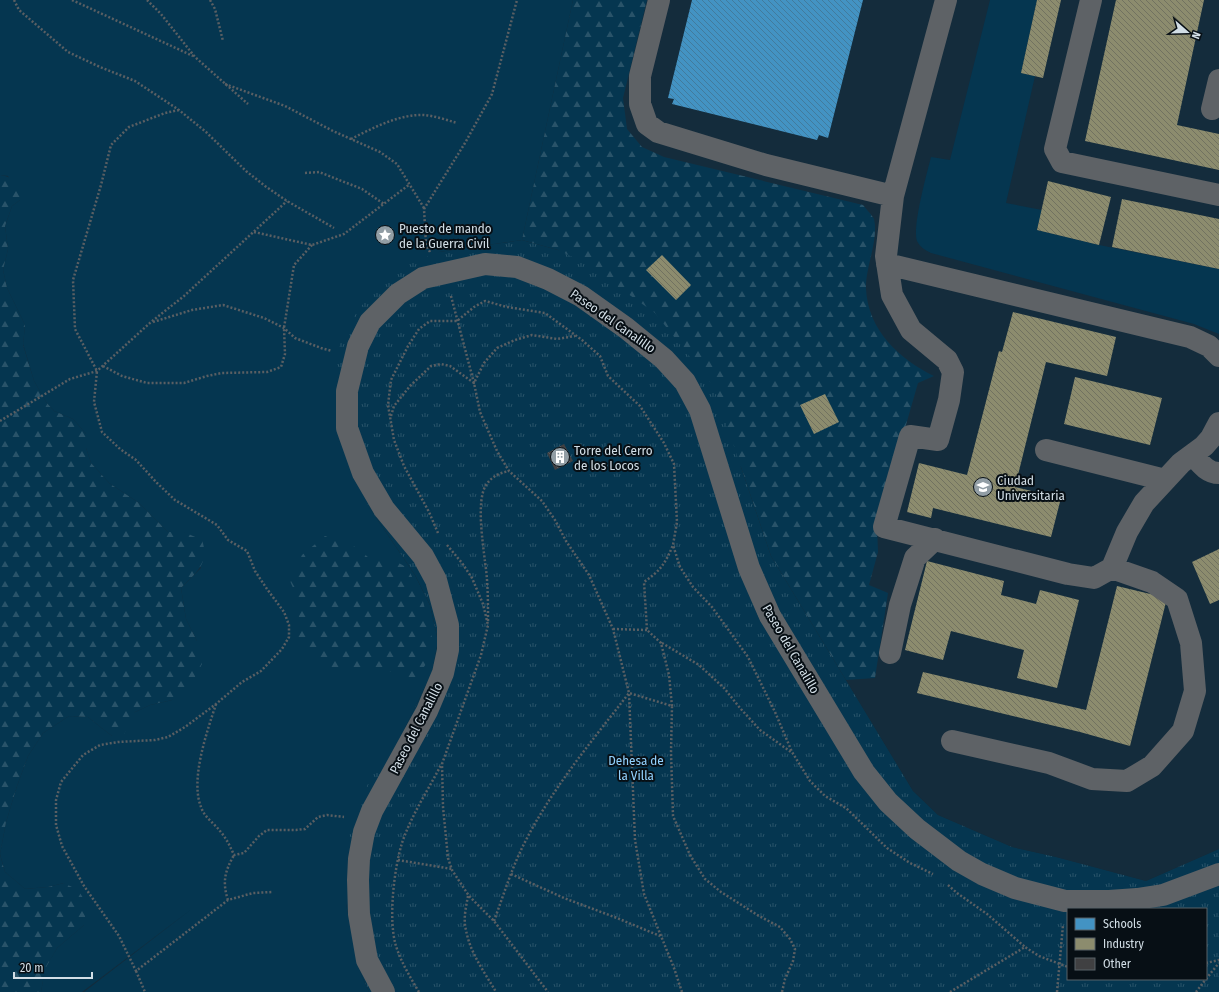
<svg xmlns="http://www.w3.org/2000/svg" width="1219" height="992" font-family="'Fira Sans Condensed',sans-serif">
	<style>
		.built { fill: #142c3c }
		.green { fill: #053650 }
		.forest { fill: url(#forest-firs) }
		.park { fill: url(#park-tufts); fill-rule: evenodd }
		.schools { fill: url(#schools-back-hatch) }
		.industry { fill: url(#industry-back-hatch) }
		.building { fill: url(#building-back-hatch) }
		.lines { fill: none; stroke-linecap: round; stroke-linejoin: round }
		.path { stroke: #5a5f63; stroke-width: 2.5; stroke-dasharray: 2 2; stroke-linecap: butt }
		.minor { stroke: #5e6266; stroke-width: 22 }
		.labels { text-anchor: middle; dominant-baseline: central; stroke-width: 4; stroke-linejoin: round; paint-order: stroke }
		.poi-label { font-size: 13px; fill: #d2dee6; stroke: #070f15; text-anchor: start }
		.street-label { font-size: 13px; fill: #d2dee6; stroke: #070f15 }
		.park-label { font-size: 13px; fill: #92d1fd; stroke: #070f15 }
	</style>
	<defs>
		<pattern id="forest-firs" width="22" height="20" patternUnits="userSpaceOnUse"><rect width="22" height="20" fill="#053650"/><path d="M5 1l3.5 6h-7zM16 11l3.5 6h-7z" fill="#295369"/></pattern>
		<pattern id="park-tufts" width="24" height="20" patternUnits="userSpaceOnUse"><rect width="24" height="20" fill="#053650"/><path d="M3 7l-1-3M5 7V3M7 7l1-3M15 17l-1-3M17 17v-4M19 17l1-3" fill="none" stroke="#295369"/></pattern>
		<pattern id="schools-back-hatch" width="6" height="6" patternUnits="userSpaceOnUse"><rect width="6" height="6" fill="#4393c3"/><path d="M-1 5l2 2M0 0l6 6M5-1l2 2" fill="none" stroke="#427b9d"/></pattern>
		<pattern id="industry-back-hatch" width="6" height="6" patternUnits="userSpaceOnUse"><rect width="6" height="6" fill="#8c8c6e"/><path d="M-1 5l2 2M0 0l6 6M5-1l2 2" fill="none" stroke="#717260"/></pattern>
		<pattern id="building-back-hatch" width="6" height="6" patternUnits="userSpaceOnUse"><rect width="6" height="6" fill="#404042"/><path d="M-1 5l2 2M0 0l6 6M5-1l2 2" fill="none" stroke="#5b5b5d"/></pattern>
	</defs>
	<rect width="100%" height="100%" fill="#1b262d"/>
	<path class="built" d="M0,0H1219V849L1146,881L1056,857L1012,847L938,815L913,791L771,556L714,387L655,313L583,262L558,250L522,240L439,252L346,459L438,641L346,904L361,974L369,992H0Z"/>
	<path class="green" d="M0,0H573L522,240L439,252L369,507L415,575L430,605L438,641L432,673L401,736L346,904L361,974L369,992H84L193,908L82,992H41L45,968L57,948L84,925L64,883L48,887L25,889L5,872L0,854L6,822L17,786L28,756L43,733L69,716L88,717L112,736L135,712L150,705L172,700L197,641L186,619L181,588L201,568L184,532H168L139,503L109,483L91,463L86,448V434L73,419L54,411L46,402L34,381L23,344L25,325L7,288L3,270L8,249L5,226L12,206L20,200L8,176L0,175Z
		M990,0H1037L1021,73L1035,76L1006,203L1042,210L1037,230L1099,245L1219,269V334L1194,324L931,253C925,250 920,247 917,241C912,227 927,173 931,157L950,160Z"/>
	<path class="forest" d="M573,0H647L623,98L627,129L642,147L664,157L863,205C866,209 872,215 874,219C879,240 865,268 866,289C868,330 899,359 934,376L918,383L877,526L878,552L869,585L888,593L875,678L846,680L771,556L741,467L558,250L522,240Z
		M0,175C12,177 16,181 23,190L20,200L12,206L5,226L8,249L3,270L7,288L25,325L23,345L34,381L46,402L54,411L73,419L86,434V448L91,463L109,483L139,503L168,532H184L202,540C210,564 196,572 181,588L186,619L197,641L202,664L194,679L172,700L150,705L135,712L124,734L112,736L88,717L69,716L43,733L28,756L17,786L6,822L0,854Z
		M325,536L358,548L370,559L395,561L408,568L423,601L432,638L428,661L415,680L402,679L383,667H330L308,650L297,638L299,623L298,599L290,581L302,555Z
		M0,855L5,872L25,889L48,887L64,883L78,890L87,904L84,925L57,948L45,969L41,992H0Z"/>
	<path class="park" d="M522,240L558,250L583,262L655,313L714,387L771,556L913,791L938,815L1012,847L1056,857L1146,881L1219,849V992H369L361,974L346,904L347,842L370,778L401,736L432,673L438,641L430,605L415,575L369,507L346,459L333,404L334,365L341,341L359,308L381,287L409,264L439,252ZM1068,909H1206V979H1068Z"/>
	<path class="schools" d="M692,0H863L828,138L819,135L817,140L672,104L674,99L668,98Z"/>
	<path class="industry" d="M1037,0H1061L1043,78L1021,73Z
		M1116,0H1204L1177,125L1219,134V170L1085,141Z
		M1048,181L1111,197L1099,245L1037,230Z
		M1122,199L1219,219V269L1112,247Z
		M662,255L691,285L676,300L646,270Z
		M1013,312L1116,337L1107,376L1046,362L1015,487L1061,498L1051,537L933,508L931,518L907,512L919,463L967,475L999,351L1002,352Z
		M1075,377L1162,398L1150,445L1064,424Z
		M825,394L839,422L814,434L800,405Z
		M1219,549V600L1210,604L1192,562Z
		M927,561L1004,581L1001,595L1036,604L1040,590L1079,600L1057,688L1017,678L1024,650L951,631L943,660L905,650Z
		M1117,586L1167,598L1130,746L1080,732L917,693L923,672L1086,710Z"/>
	<path class="building" d="M564,444L573,461L555,470L547,453Z"/>
	<g class="lines">
		<path class="path" d="M14,0L19,10L68,52L100,67L135,81L179,110L206,132L246,171L265,186L287,201L334,228
			M72,0L193,56
			M147,0L161,14L195,57L248,104
			M210,0L215,9L223,41
			M225,84L285,106L333,131L380,152L397,164L424,208
			M179,110L165,113L129,127L111,145L101,185L73,280L75,329L97,371L94,402L102,432L120,449L136,460L157,483L175,500L217,525L228,540L247,551L255,571L267,589L284,612L289,625V637L282,649L261,671L242,682L216,704L185,727L168,737L155,740L118,742L100,745L83,755L61,782L56,800V825L62,846L84,886L119,936L136,971L228,900L253,893L272,892
			M351,139C373,128 399,114 424,115C435,116 447,120 457,123
			M305,173L319,172L362,189L384,204
			M254,232L312,245L344,234L410,184
			M430,252L426,245L424,209L465,143L492,94L517,0
			M451,296L474,383L480,412L497,451L509,471L542,501L555,520L566,541L589,575L613,629L629,693L635,840L644,894L674,968L682,992
			M153,322L192,310L223,305L264,318L284,328L295,338L321,348L332,351
			M103,366L122,376L147,383H184L207,376L222,373L267,372L281,367L285,354L284,328L294,265L312,245
			M391,416L394,406L410,386L431,366L441,364L450,366L474,383L484,363L497,348L515,340L532,335L557,339L575,336
			M0,421L70,379L97,371L151,322L184,296L287,201
			M438,533L429,512L404,466L394,440L388,405L391,380L408,346L419,329L430,321H457L474,307L485,301L507,307L545,313L582,340L600,356L608,376L640,406L664,443L674,464L677,522L673,545L680,567L693,587L712,607L748,657L775,712L792,752L810,781L825,796L846,808L887,848L910,863L933,874
			M447,545L462,563L472,578L483,604L488,625L481,655L442,764L443,807L448,858L452,870L469,896L494,921L548,992
			M488,621C488,601 488,581 485,562C483,543 476,501 486,485C492,476 500,473 509,471
			M613,629L647,630
			M662,643L699,665L724,688L740,708L760,730L791,752
			M216,704C207,732 190,779 201,807C204,817 214,823 220,831C226,838 230,846 234,855L244,853L259,836L267,830H296L305,829L318,817L327,815L344,817
			M672,706L669,675L661,643L647,630L644,582C661,570 665,564 673,545
			M398,860L452,869
			M511,874L564,898L617,918L660,936
			M948,885L957,893L987,914L1025,947
			M468,896C466,907 463,919 466,930C470,953 485,973 496,992
			M228,900C222,882 225,871 234,855
			M494,921C504,894 512,867 525,842C553,787 592,741 629,693L672,706L671,753L673,816L690,855L705,879L721,892L759,916L780,927L790,939L795,949L793,961L785,979L782,992
			M1206,963L1219,960
			M136,971L145,992
			M1206,979L1219,963
			M419,992C410,977 401,962 396,946C388,920 394,869 402,843C411,816 428,790 441,765
			M950,992L1025,947L1039,956L1068,967
			M1057,992L1063,925
			M1196,992L1206,979"/>
		<path class="minor" d="M659,0L640,76V104L647,124L658,132L766,165L893,196L946,0
			M1091,0L1055,149L1062,162L1219,195
			M1212,109L1219,80
			M893,196L886,256L892,295L911,330L947,360L953,372L949,400L938,440L910,436L884,527L1068,574L1094,578L1112,568L1127,532L1144,503L1181,463L1204,446L1211,438L1219,423
			M887,264L1190,337L1209,346L1219,356
			M1046,450L1165,480
			M1193,455C1200,463 1207,473 1219,473
			M890,653L900,605L915,558L935,539
			M952,741L1049,763L1092,779L1127,781L1152,766L1183,731L1195,691L1191,643L1177,599L1152,582L1112,568
			M384,992L367,960L359,914L358,880L359,859L364,832L372,811L427,711L443,673L448,650V625L436,580L423,556L384,509L363,473L347,428V391L358,346L370,322L398,294L423,278L485,264L517,267L548,279L581,296L626,328L664,359L685,382L700,410L749,568L770,616L864,772L888,802L917,829L959,861L982,874L1015,888L1065,901H1109L1137,899L1163,895L1219,874"/>
	</g>
	<defs>
		<g id="sight-disc" transform="scale(1)"><circle r="9.5" fill="#929ea5" stroke="#070f15"/><path d="M0-6L1.8-2.2L6-1.7L2.9 1.2L3.7 5.4L0 3.3L-3.7 5.4L-2.9 1.2L-6-1.7L-1.8-2.2Z" fill="#fff"/></g>
		<g id="building-disc" transform="scale(1)"><circle r="9.5" fill="#929ea5" stroke="#070f15"/><path d="M-4-6H4V6H1V3H-1V6H-4ZM-2.5-4.3h1.7v1.8h-1.7ZM.8-4.3h1.7v1.8H.8ZM-2.5-1h1.7V.8h-1.7ZM.8-1h1.7V.8H.8Z" fill="#fff"/></g>
		<g id="university-disc" transform="scale(1)"><circle r="9.5" fill="#929ea5" stroke="#070f15"/><path d="M0-5L7-2L0 1L-7-2ZM-4 1L0 2.5L4 1V4Q0 6-4 4Z" fill="#fff"/></g>
	</defs>
	<g fill-rule="evenodd">
		<use href="#sight-disc" x="385" y="235"/>
		<use href="#building-disc" x="560" y="457"/>
		<use href="#university-disc" x="983" y="487"/>
	</g>
	<g class="labels">
		<g class="poi-label">
			<text x="399" y="228">Puesto de mando<tspan x="399" dy="15">de la Guerra Civil</tspan></text>
			<text x="574" y="450">Torre del Cerro<tspan x="574" dy="15">de los Locos</tspan></text>
			<text x="997" y="480">Ciudad<tspan x="997" dy="15">Universitaria</tspan></text>
		</g>
		<g class="street-label">
			<text transform="translate(613 321) rotate(35)">Paseo del Canalillo</text>
			<text transform="translate(791 649) rotate(60)">Paseo del Canalillo</text>
			<text transform="translate(416 728) rotate(-63)">Paseo del Canalillo</text>
		</g>
		<g class="park-label">
			<text x="636" y="760">Dehesa de<tspan x="636" dy="15">la Villa</tspan></text>
		</g>
	</g>
	<rect x="1067" y="908" width="140" height="72" fill="#070f15" stroke="#586269"/>
	<rect x="1075" y="918" width="20" height="12" fill="#4393c3" stroke="#586269"/>
	<text x="1103" y="928" font-size="12" fill="#d2dee6">Schools</text>
	<rect x="1075" y="938" width="20" height="12" fill="#8c8c6e" stroke="#586269"/>
	<text x="1103" y="948" font-size="12" fill="#d2dee6">Industry</text>
	<rect x="1075" y="958" width="20" height="12" fill="#404042" stroke="#586269"/>
	<text x="1103" y="968" font-size="12" fill="#d2dee6">Other</text>
	<g transform="translate(1187 32) rotate(110)" stroke="#070f15" stroke-width="3" paint-order="stroke">
	<path d="M0-3L7 15L0 10L-7 15Z" fill="#d2dee6"/>
	<text y="-6" font-size="11" font-weight="bold" text-anchor="middle" fill="#d2dee6">N</text>
	</g>
	<path d="M14 972v6h78v-6" fill="none" stroke="#d2dee6" stroke-width="2"/>
	<text x="20" y="972" font-size="12" fill="#d2dee6" stroke="#070f15" stroke-width="3" paint-order="stroke">20 m</text>
</svg>
